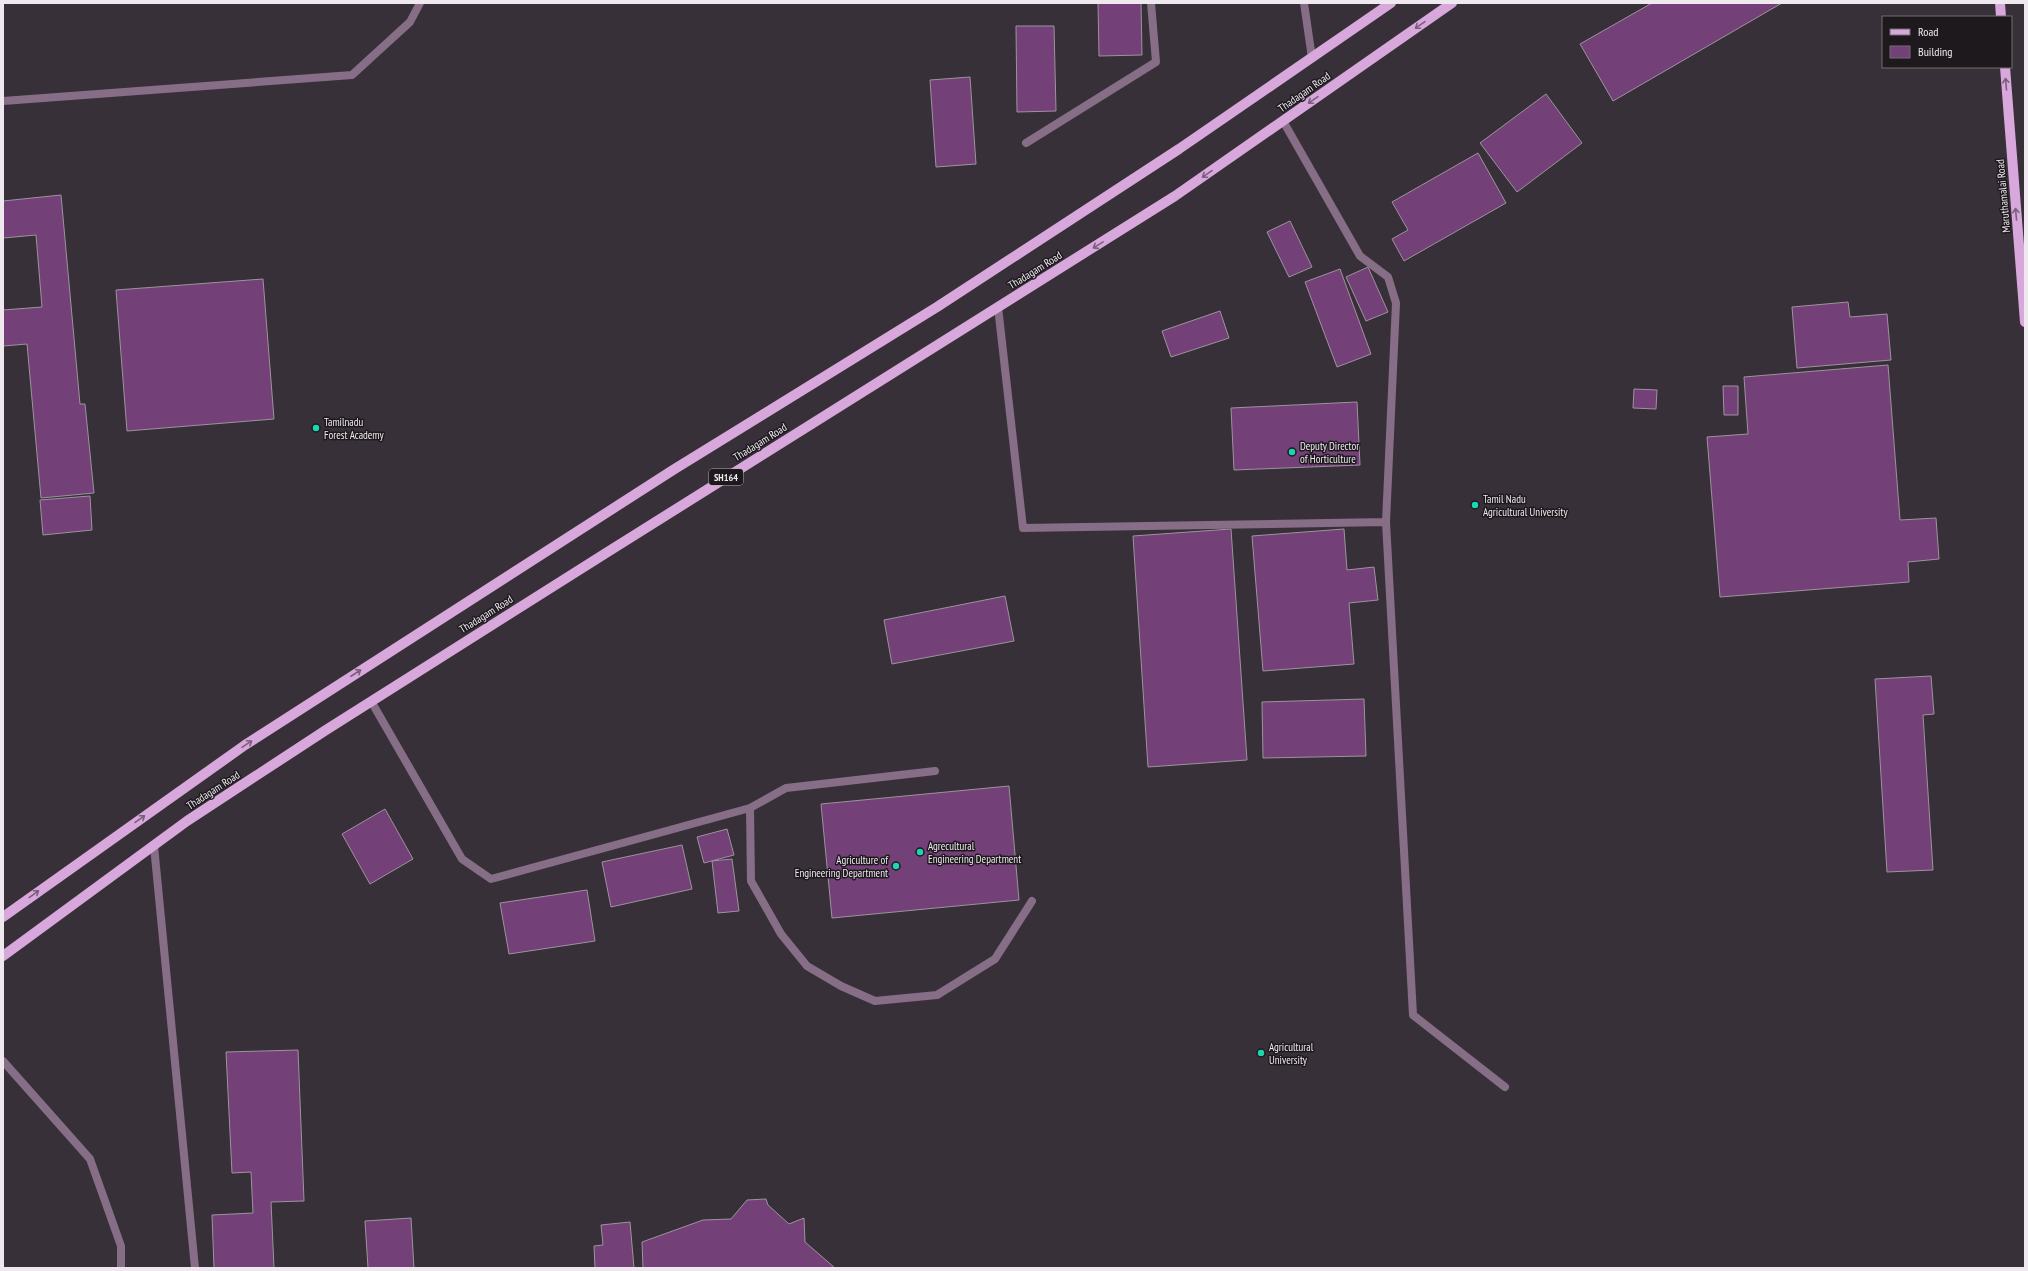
<svg xmlns="http://www.w3.org/2000/svg" width="2028" height="1271" font-family="'PT Sans Narrow',sans-serif">
	<style>
		.building { fill: #734077; stroke: #9d939e }
		.lines { fill: none; stroke-linecap: round; stroke-linejoin: round }
		.service { stroke: #866e87; stroke-width: 8 }
		.minor { stroke: #866e87; stroke-width: 8 }
		.primary { stroke: #d8a7db; stroke-width: 10 }
		.oneway { stroke: #7a607c }
		.poi-dot { fill: #1dd5b1; stroke: #1d191d; stroke-width: 1.5 }
		.labels { text-anchor: middle; dominant-baseline: central; stroke-width: 3; stroke-linejoin: round; paint-order: stroke }
		.shield { fill: #1d191d; stroke: #b0abb0; stroke-width: 1 }
		.shield-label { font-size: 10px; font-weight: bold; fill: #efe9ef }
		.street-label { font-size: 11px; fill: #efe9ef; stroke: #1d191d }
		.poi-label { font-size: 11px; fill: #efe9ef; stroke: #1d191d; text-anchor: start }
	</style>
	<rect width="100%" height="100%" fill="#383039"/>
	<path class="building" d="M1098,3H1141L1142,55L1099,56Z
		M1652,3H1782L1613,101L1580,44Z
		M1016,26H1054L1056,111L1017,112Z
		M970,77L976,164L936,167L930,80Z
		M1546,94L1582,143L1517,192L1480,143Z
		M1478,153L1506,203L1404,261L1392,239L1408,230L1392,202Z
		M61,195L80,404H85L94,493L41,498L27,344L3,346V310L42,307L36,235L3,238V201Z
		M1290,221L1312,267L1289,277L1267,232Z
		M1368,267L1388,312L1366,321L1346,277Z
		M1340,269L1371,354L1337,367L1305,282Z
		M263,279L274,419L127,431L116,290Z
		M1848,302L1850,317L1887,314L1891,360L1797,368L1792,307Z
		M1220,311L1229,338L1171,357L1162,331Z
		M1888,365L1900,520L1936,518L1939,559L1908,562L1909,582L1720,597L1707,437L1748,434L1744,377Z
		M1723,386H1738V415H1724Z
		M1634,389L1657,390L1656,409L1633,408Z
		M1357,402L1360,465L1234,470L1231,408Z
		M90,496L92,530L43,535L40,500Z
		M1231,529L1247,760L1148,767L1133,536Z
		M1344,529L1347,570L1374,567L1378,600L1349,603L1354,664L1263,671L1252,536Z
		M1005,596L1014,641L892,664L884,620Z
		M1931,676L1934,714L1923,715L1933,870L1887,872L1875,679Z
		M1364,699L1366,756L1263,758L1262,702Z
		M1009,786L1019,900L832,918L821,804Z
		M385,809L413,859L370,884L342,834Z
		M727,829L734,855L704,863L697,837Z
		M682,845L692,889L611,907L602,862Z
		M732,859L739,911L718,913L712,861Z
		M587,890L595,941L509,954L500,903Z
		M298,1050L304,1201L271,1202L274,1268H214L212,1215L253,1213L251,1172L232,1173L226,1052Z
		M766,1199L768,1205L789,1224L804,1218L805,1242L835,1268H643L642,1242L703,1220L731,1219L747,1200Z
		M411,1218L414,1268H368L365,1221Z
		M630,1222L634,1268H595L594,1246L603,1245L601,1225Z"/>
	<g class="lines">
		<path class="service" d="M1304,3L1312,58"/>
		<path class="minor" d="M3,101L352,75L410,22L420,3
			M1283,121L1360,256L1388,277L1396,303L1386,522L1413,1015L1505,1087
			M1026,143L1156,62L1151,3
			M998,307L1023,528L1386,522
			M371,701L462,859L491,879L750,808L786,788L935,771
			M750,808L751,881L781,934L807,966L841,986L875,1001L937,995L995,959L1032,901
			M154,846L195,1268
			M3,1061L90,1159L121,1246V1268"/>
		<path class="primary" d="M2000,3L2001,17
			M2005,67L2025,322
			M3,917L245,745L673,470L937,307L1179,149L1391,3
			M3,956L187,821L326,730L606,553L1175,196L1452,3"/>
	</g>
	<defs><path id="oneway-shaft" d="M-6 0H5M1.5-3L5.5 0L1.5 3" fill="none" stroke-width="1.6" stroke-linecap="round" stroke-linejoin="round"/></defs>
	<g class="oneway">
		<use href="#oneway-shaft" transform="translate(1420 25) rotate(145)"/>
		<use href="#oneway-shaft" transform="translate(2006 84) rotate(-95)"/>
		<use href="#oneway-shaft" transform="translate(1313 100) rotate(145)"/>
		<use href="#oneway-shaft" transform="translate(1207 174) rotate(145)"/>
		<use href="#oneway-shaft" transform="translate(2016 214) rotate(-95)"/>
		<use href="#oneway-shaft" transform="translate(1098 245) rotate(148)"/>
		<use href="#oneway-shaft" transform="translate(356 673) rotate(-33)"/>
		<use href="#oneway-shaft" transform="translate(247 744) rotate(-34)"/>
		<use href="#oneway-shaft" transform="translate(140 819) rotate(-35)"/>
		<use href="#oneway-shaft" transform="translate(34 894) rotate(-36)"/>
	</g>
	<g class="poi-dot">
		<circle cx="316" cy="428" r="4"/>
		<circle cx="1292" cy="452" r="4"/>
		<circle cx="1475" cy="505" r="4"/>
		<circle cx="920" cy="852" r="4"/>
		<circle cx="896" cy="866" r="4"/>
		<circle cx="1261" cy="1053" r="4"/>
	</g>
	<g class="labels">
		<rect class="shield" x="709" y="469" width="34" height="16" rx="3"/>
		<g class="shield-label">
			<text x="726" y="477">SH164</text>
		</g>
		<g class="street-label">
			<text transform="translate(1304 92) rotate(-35)">Thadagam Road</text>
			<text transform="translate(2003 196) rotate(-95)">Maruthamalai Road</text>
			<text transform="translate(1035 270) rotate(-32)">Thadagam Road</text>
			<text transform="translate(760 442) rotate(-32)">Thadagam Road</text>
			<text transform="translate(486 614) rotate(-32)">Thadagam Road</text>
			<text transform="translate(213 790) rotate(-33)">Thadagam Road</text>
		</g>
		<g class="poi-label">
			<text x="324" y="422">Tamilnadu<tspan x="324" dy="13">Forest Academy</tspan></text>
			<text x="1300" y="446">Deputy Director<tspan x="1300" dy="13">of Horticulture</tspan></text>
			<text x="1483" y="499">Tamil Nadu<tspan x="1483" dy="13">Agricultural University</tspan></text>
			<text x="928" y="846">Agrecultural<tspan x="928" dy="13">Engineering Department</tspan></text>
			<text x="888" y="860" text-anchor="end">Agriculture of<tspan x="888" dy="13">Engineering Department</tspan></text>
			<text x="1269" y="1047">Agricultural<tspan x="1269" dy="13">University</tspan></text>
		</g>
	</g>
	<rect width="2028" height="1271" fill="none" stroke="#efe9ef" stroke-width="8"/>
	<rect x="1882" y="16" width="130" height="52" fill="#1d191d" stroke="#716c71"/>
	<rect x="1890" y="29" width="20" height="6" fill="#d8a7db" stroke="#716c71"/>
	<text x="1918" y="36" font-size="12" fill="#efe9ef">Road</text>
	<rect x="1890" y="46" width="20" height="12" fill="#734077" stroke="#716c71"/>
	<text x="1918" y="56" font-size="12" fill="#efe9ef">Building</text>
</svg>
